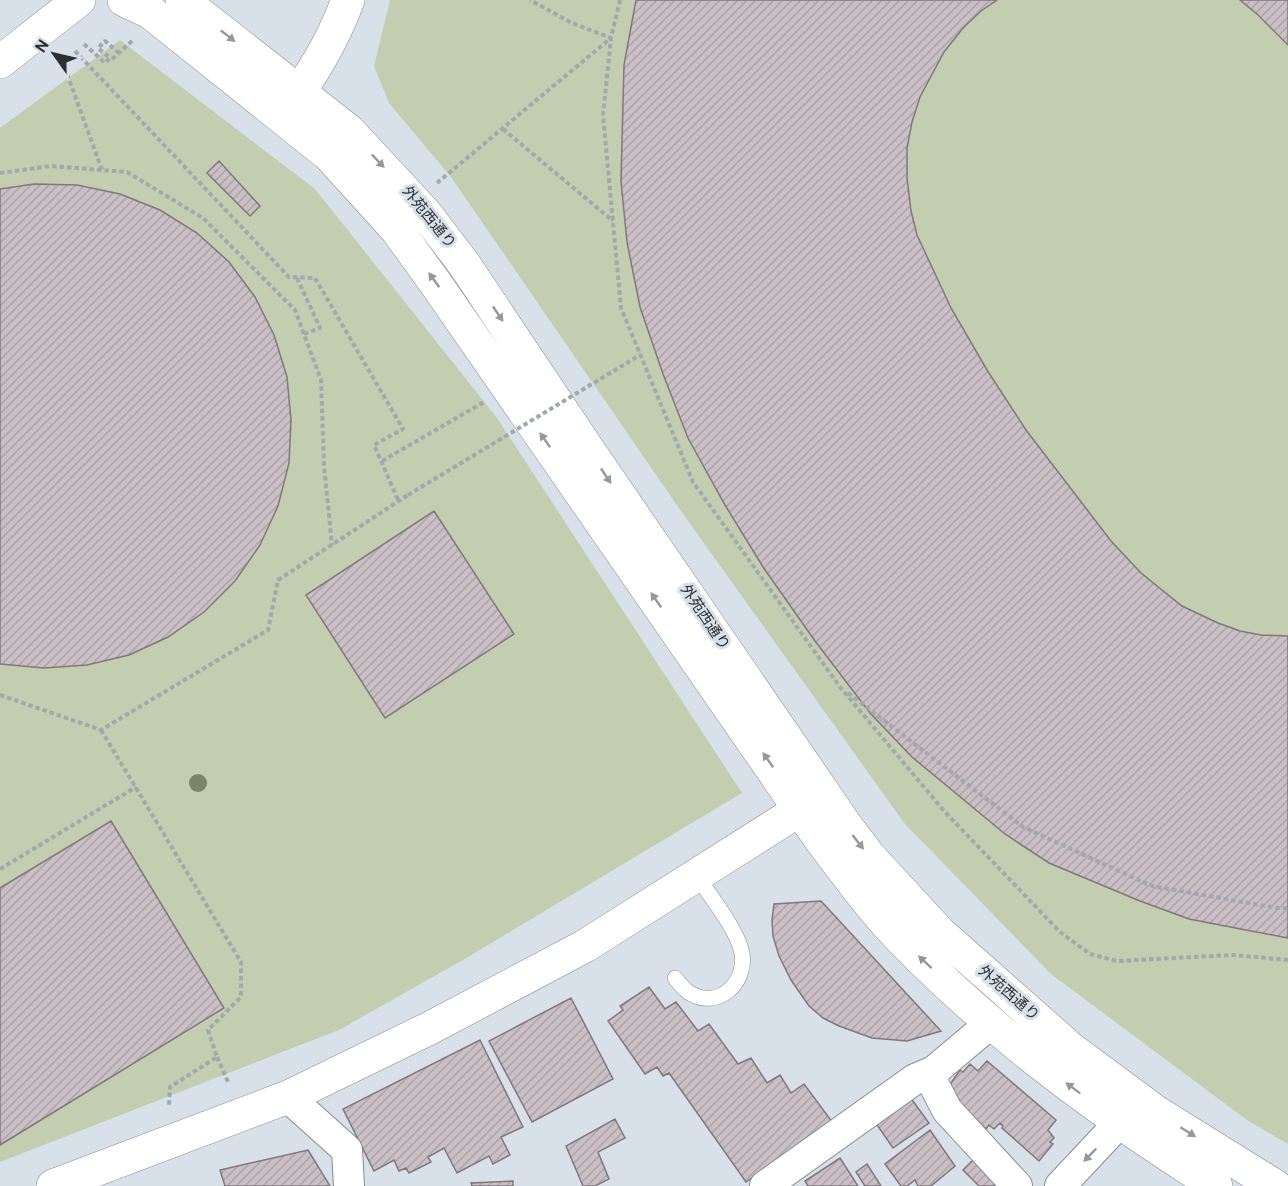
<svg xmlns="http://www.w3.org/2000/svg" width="1288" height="1186" font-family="Overpass,'Noto Sans JP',sans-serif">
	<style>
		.pitch { fill: #c3cdaf }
		.building { fill: url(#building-hatch); stroke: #81777d; stroke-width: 1.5 }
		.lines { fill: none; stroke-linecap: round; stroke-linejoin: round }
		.service-casing { stroke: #848c93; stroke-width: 16 }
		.minor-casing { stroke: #848c93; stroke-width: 32 }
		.tertiary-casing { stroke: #848c93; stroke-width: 34 }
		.secondary-casing { stroke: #848c93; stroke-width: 34 }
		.motorway-casing { stroke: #848c93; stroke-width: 34 }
		.path { stroke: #a1a9af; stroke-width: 4; stroke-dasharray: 4.5 3; stroke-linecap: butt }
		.service { stroke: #fff; stroke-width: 15 }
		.minor { stroke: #fff; stroke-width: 30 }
		.tertiary { stroke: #fff; stroke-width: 33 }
		.secondary { stroke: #fff; stroke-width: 33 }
		.motorway { stroke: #fff; stroke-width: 33 }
		.path-bridge { stroke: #a1a9af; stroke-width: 4; stroke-dasharray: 4.5 3; stroke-linecap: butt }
		.tree { fill: #7a8569 }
		.oneway { fill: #969899 }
		.labels { text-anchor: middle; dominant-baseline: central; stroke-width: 6; stroke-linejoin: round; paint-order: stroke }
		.street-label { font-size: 15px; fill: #2c3033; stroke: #d8e1e9 }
	</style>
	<defs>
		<pattern id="building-hatch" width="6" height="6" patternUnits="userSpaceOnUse" patternTransform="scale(1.5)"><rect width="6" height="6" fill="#c9bfc5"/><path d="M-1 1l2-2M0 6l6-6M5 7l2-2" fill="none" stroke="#ada4aa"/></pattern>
	</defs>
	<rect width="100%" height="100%" fill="#d8e1e9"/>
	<path class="pitch" d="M390,0H1288V1144L1247,1120L1051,974L905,824L683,514L451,177L389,103L374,66Z
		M120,40L315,189L497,418L742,793L468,957L339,1030L0,1162V128Z"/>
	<path class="building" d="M636,0H997L981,11L963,28L944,52L920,97L912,122L907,148V178L911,211L917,235L951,308L987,370L1026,430L1111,541L1141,573L1182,606L1218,623L1240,631L1261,635L1288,636V938L1189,919L1140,901L1049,863L1005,834L912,757L870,713L815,641L763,567L725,505L688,438L663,374L640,307L627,242L621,181L624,65Z
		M1240,0H1288V45L1257,14Z
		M219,161L260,206L250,216L207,173Z
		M34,184L77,185L120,194L160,210L197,233L229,262L255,297L274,335L287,377L291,420L289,463L278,506L260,545L235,581L204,612L168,637L129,655L87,665L44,668L0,664V189Z
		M434,511L514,634L385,718L306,595Z
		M111,821L224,1008L0,1145V888Z
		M821,901L941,1031L907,1041L872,1038L839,1026L823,1018L809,1006L791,980L779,956L773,936L772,920L774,904Z
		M649,987L665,1009L676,1002L698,1031L709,1024L738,1064L751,1058L767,1083L780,1075L791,1093L804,1084L833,1123L746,1182L669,1073L663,1076L657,1067L645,1074L608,1021L623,1010L620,1006Z
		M571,998L613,1079L532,1122L489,1041Z
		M480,1040L523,1127L501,1137L510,1155L493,1164L489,1156L457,1173L444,1148L428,1157L431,1162L409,1173L406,1168L399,1171L394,1160L374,1171L343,1109Z
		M987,1061L1056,1120L1048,1130L1054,1138L1050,1142L1053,1144L1039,1161L1002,1128L1003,1126L1000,1123L994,1129L989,1125L986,1129L958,1102L959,1100L946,1090L960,1070L963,1072L970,1064L978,1071Z
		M910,1097L929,1123L893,1148L875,1122Z
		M615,1119L625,1138L598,1152L609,1179L595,1186H583L566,1146Z
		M930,1130L955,1166L931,1186H918L915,1180L907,1186H901L885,1164Z
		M308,1150L330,1186H225L220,1170Z
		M840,1158L858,1186H808L805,1181Z
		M973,1160L998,1186H979L963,1170Z
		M867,1164L881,1186H865L856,1172Z
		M513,1181V1186H472L471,1183Z"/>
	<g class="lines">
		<g class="service-casing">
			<path id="service" d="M675,978C679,983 683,988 688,992C718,1012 750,981 741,949C735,927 710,896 697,876"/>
		</g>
		<g class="minor-casing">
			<path id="minor" d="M934,1071L933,1083L947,1110L1017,1186
				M288,1097L347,1150L349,1186
				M765,1186L915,1079L934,1071L991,1023
				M1060,1186L1136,1105"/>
		</g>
		<g class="tertiary-casing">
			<path id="tertiary" d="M53,1186L288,1097L428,1029L585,946L823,795"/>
		</g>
		<g class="secondary-casing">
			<path id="secondary" d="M135,0L329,155L397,230L436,284L823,843C849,877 874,912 904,942C997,1037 1104,1115 1216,1186
				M182,0L349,131L426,214L464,264L587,448L847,827L869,856L939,932L1071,1049L1156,1112L1275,1186
				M0,62L79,0
				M286,109C313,75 333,40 348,0"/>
		</g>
		<g class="motorway-casing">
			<path id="motorway" d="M124,0L152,13"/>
		</g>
		<path class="path" d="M620,0L611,38L603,115L621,308L693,482L840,687L945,812L1060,932L1090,954L1117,961L1232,955L1288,960
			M84,44L105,63L110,58L98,48L105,41L119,53
			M75,51L289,277L315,278L403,429L374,445L399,502
			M112,59L133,40
			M62,60L102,170
			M503,129L613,221
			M0,173L51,166L127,172L203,218L295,310L321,380L324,466L332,545
			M437,183L611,38L572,23L530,0
			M297,278L320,328L304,334
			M382,461L484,402
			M848,693L1023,827L1152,886L1277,908H1288
			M0,695L101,730L268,630L278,580L408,495
			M101,730L241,962V997L208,1030L217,1057L170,1087L169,1107
			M0,869L136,787
			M217,1057L229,1084"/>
		<use href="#service" class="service"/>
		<use href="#minor" class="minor"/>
		<use href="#tertiary" class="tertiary"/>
		<use href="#secondary" class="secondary"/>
		<use href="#motorway" class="motorway"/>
		<path class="path-bridge" d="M408,495L640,355"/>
	</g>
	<circle class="tree" cx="198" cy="783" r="9"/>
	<defs><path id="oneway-solid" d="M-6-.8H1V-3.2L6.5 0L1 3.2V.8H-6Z" transform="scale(1.5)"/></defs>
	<g class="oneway">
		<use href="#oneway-solid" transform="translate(228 36) rotate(38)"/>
		<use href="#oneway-solid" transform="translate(378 161) rotate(46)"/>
		<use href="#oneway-solid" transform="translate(434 280) rotate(-126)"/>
		<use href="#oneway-solid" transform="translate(498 314) rotate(56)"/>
		<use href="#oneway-solid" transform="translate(545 440) rotate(-125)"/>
		<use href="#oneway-solid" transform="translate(606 476) rotate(56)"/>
		<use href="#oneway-solid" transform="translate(656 600) rotate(-125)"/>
		<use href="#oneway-solid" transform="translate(768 760) rotate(-125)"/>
		<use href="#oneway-solid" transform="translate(858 842) rotate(52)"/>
		<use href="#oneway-solid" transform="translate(925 962) rotate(-137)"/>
		<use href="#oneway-solid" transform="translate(1073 1088) rotate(-143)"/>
		<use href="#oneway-solid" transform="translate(1188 1132) rotate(32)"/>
		<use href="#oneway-solid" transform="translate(1090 1155) rotate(134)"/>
	</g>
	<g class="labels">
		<g class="street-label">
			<text transform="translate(428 218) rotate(51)">外苑西通り</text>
			<text transform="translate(704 618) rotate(56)">外苑西通り</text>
			<text transform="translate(1008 994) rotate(41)">外苑西通り</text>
		</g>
	</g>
	<g transform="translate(54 54) rotate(304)" stroke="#d8e1e9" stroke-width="4.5" paint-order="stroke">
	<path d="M0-4.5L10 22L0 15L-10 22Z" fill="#2c3033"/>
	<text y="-9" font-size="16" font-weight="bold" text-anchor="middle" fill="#2c3033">N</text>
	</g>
</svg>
